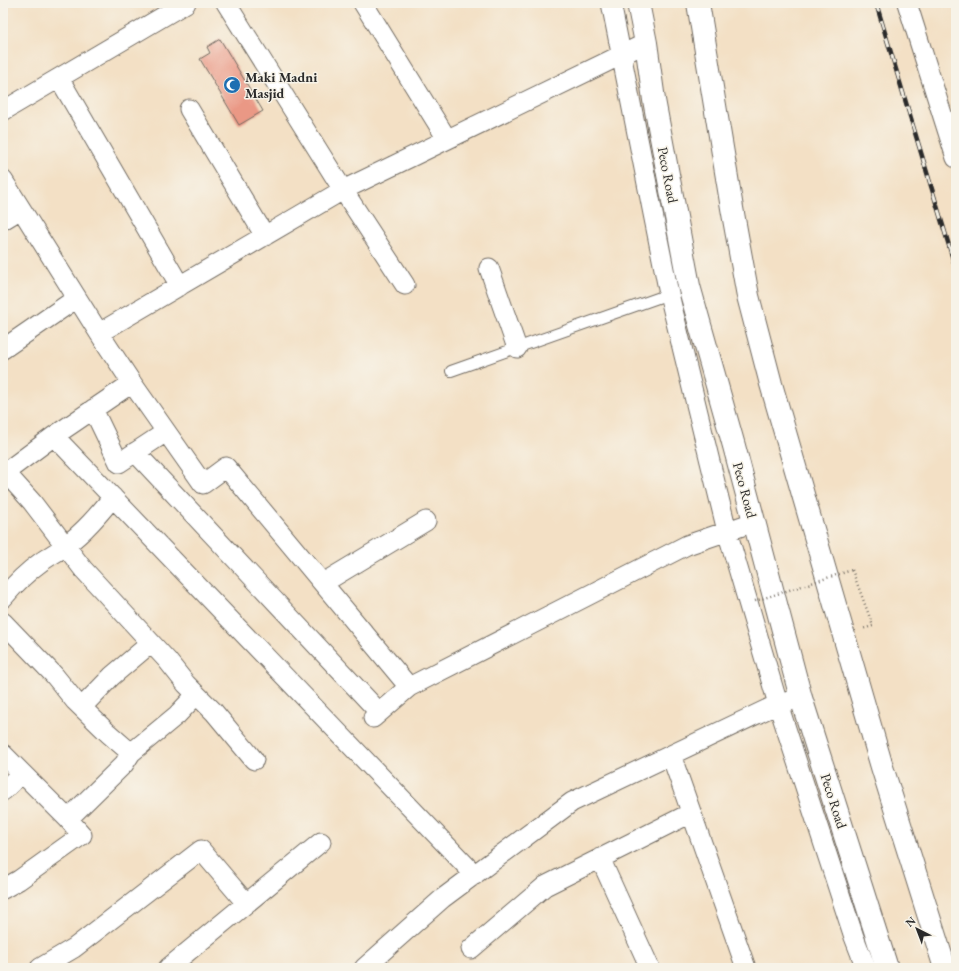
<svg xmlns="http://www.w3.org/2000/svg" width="959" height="971" font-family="'EB Garamond',serif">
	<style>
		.building { fill: #ea9885 }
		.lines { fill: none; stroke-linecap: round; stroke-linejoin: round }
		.lane-casing { stroke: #716a61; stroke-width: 12 }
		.street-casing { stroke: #716a61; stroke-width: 21 }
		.primary-casing { stroke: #716a61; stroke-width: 24 }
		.path { stroke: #716a61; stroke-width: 2.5; stroke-dasharray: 1 3; stroke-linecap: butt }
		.lane { stroke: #fff; stroke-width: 10 }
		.street { stroke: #fff; stroke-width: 19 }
		.primary { stroke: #fff; stroke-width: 22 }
		.rail-casing { stroke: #2b2b2b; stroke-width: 4.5 }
		.rail { stroke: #f7f3e8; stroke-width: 3; stroke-dasharray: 9; stroke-linecap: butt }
		.path-bridge { stroke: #716a61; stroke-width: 2.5; stroke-dasharray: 1 3; stroke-linecap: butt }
		.labels { text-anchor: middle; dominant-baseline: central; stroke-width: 3; stroke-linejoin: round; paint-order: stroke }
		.poi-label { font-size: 14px; font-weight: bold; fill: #2b2b2b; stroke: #f7f3e8; text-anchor: start }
		.street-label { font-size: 14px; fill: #2b2b2b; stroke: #f7f3e8 }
	</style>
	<rect width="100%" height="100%" fill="#f7f3e8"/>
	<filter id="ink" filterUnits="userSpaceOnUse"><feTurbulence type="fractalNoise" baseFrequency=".025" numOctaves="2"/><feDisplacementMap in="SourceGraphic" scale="8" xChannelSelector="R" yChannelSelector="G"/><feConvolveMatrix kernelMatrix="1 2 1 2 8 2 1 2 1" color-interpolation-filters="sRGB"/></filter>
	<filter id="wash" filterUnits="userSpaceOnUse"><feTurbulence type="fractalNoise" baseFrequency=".012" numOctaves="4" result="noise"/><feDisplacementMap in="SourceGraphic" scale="16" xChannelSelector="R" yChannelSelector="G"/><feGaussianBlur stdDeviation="0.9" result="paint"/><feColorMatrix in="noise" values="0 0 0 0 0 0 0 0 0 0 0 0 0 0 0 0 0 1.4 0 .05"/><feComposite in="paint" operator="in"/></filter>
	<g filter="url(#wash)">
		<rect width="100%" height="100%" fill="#f3e0c5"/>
		<g id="blocks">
			<path class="building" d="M220,39L263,111L239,125L200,59L210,53L207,47Z"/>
		</g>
	</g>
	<g filter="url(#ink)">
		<use href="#blocks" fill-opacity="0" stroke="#716a61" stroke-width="1"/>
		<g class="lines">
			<g class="lane-casing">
				<path id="lane" d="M451,371L672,293"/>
			</g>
			<g class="street-casing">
				<path id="street" d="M226,3L343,190L405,285
					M363,3L447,139
					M611,3L669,294L727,531L778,704L854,937L866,968
					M907,3L956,158
					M59,78L180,286
					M189,109L265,236
					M3,111L186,3
					M3,180L99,333
					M3,220L21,209
					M489,268L517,348
					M3,349L77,298
					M132,383L203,484L226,467L409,687
					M93,409L119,463L166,432
					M54,436L475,875
					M135,452L379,712
					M5,472L32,502L83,569L167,660L186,684L214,712L254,760
					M3,474L54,436L132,383L99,333L343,190L646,43
					M323,583L426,521
					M3,598C14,585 27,572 41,562C49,556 58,552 66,545C84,532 99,514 113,497
					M3,622L54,675L75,701L108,733L131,753
					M82,707L112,676L151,643
					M373,718L409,687L687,545L754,522
					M3,754L68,819
					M671,755L746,968
					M3,791L22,773
					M600,858L650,968
					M3,889L19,880L82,835L68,819L124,764L131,753L177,715L196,695
					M471,949L545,886L691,813
					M40,968L74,948L201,850L246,903
					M168,968L321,842
					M364,968L443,898L572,802L778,704L790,701"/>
			</g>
			<g class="primary-casing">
				<path id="primary" d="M638,3L646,43L654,100L689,286L734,446L801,698L887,968
					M698,3L732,208L748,296L771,384L882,767L945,968"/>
			</g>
			<path class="path" d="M852,570L873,626L862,629"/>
			<use href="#lane" class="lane"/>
			<use href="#street" class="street"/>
			<use href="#primary" class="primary"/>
			<g class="rail-casing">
				<path id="rail" d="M876,3L956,269"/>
			</g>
			<use href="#rail" class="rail"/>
			<path class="path-bridge" d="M755,601L852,570"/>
		</g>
	</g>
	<defs>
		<g id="mosque-disc" transform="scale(0.9)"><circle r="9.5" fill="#1f6fb2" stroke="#f7f3e8"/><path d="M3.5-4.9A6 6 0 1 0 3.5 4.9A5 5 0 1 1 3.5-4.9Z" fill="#fff"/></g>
	</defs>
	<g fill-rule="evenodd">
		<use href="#mosque-disc" x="232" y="85"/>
	</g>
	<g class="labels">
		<g class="poi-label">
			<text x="245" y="77">Maki Madni<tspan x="245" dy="16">Masjid</tspan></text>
		</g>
		<g class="street-label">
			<text transform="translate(668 175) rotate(79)">Peco Road</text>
			<text transform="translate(745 490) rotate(75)">Peco Road</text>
			<text transform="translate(834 801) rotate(72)">Peco Road</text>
		</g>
	</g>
	<rect width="959" height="971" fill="none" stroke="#f7f3e8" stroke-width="16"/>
	<g transform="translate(917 929) rotate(318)" stroke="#f7f3e8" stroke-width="3" paint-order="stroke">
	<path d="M0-3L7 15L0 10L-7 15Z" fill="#2b2b2b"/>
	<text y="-6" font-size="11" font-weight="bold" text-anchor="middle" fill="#2b2b2b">N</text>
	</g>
</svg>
